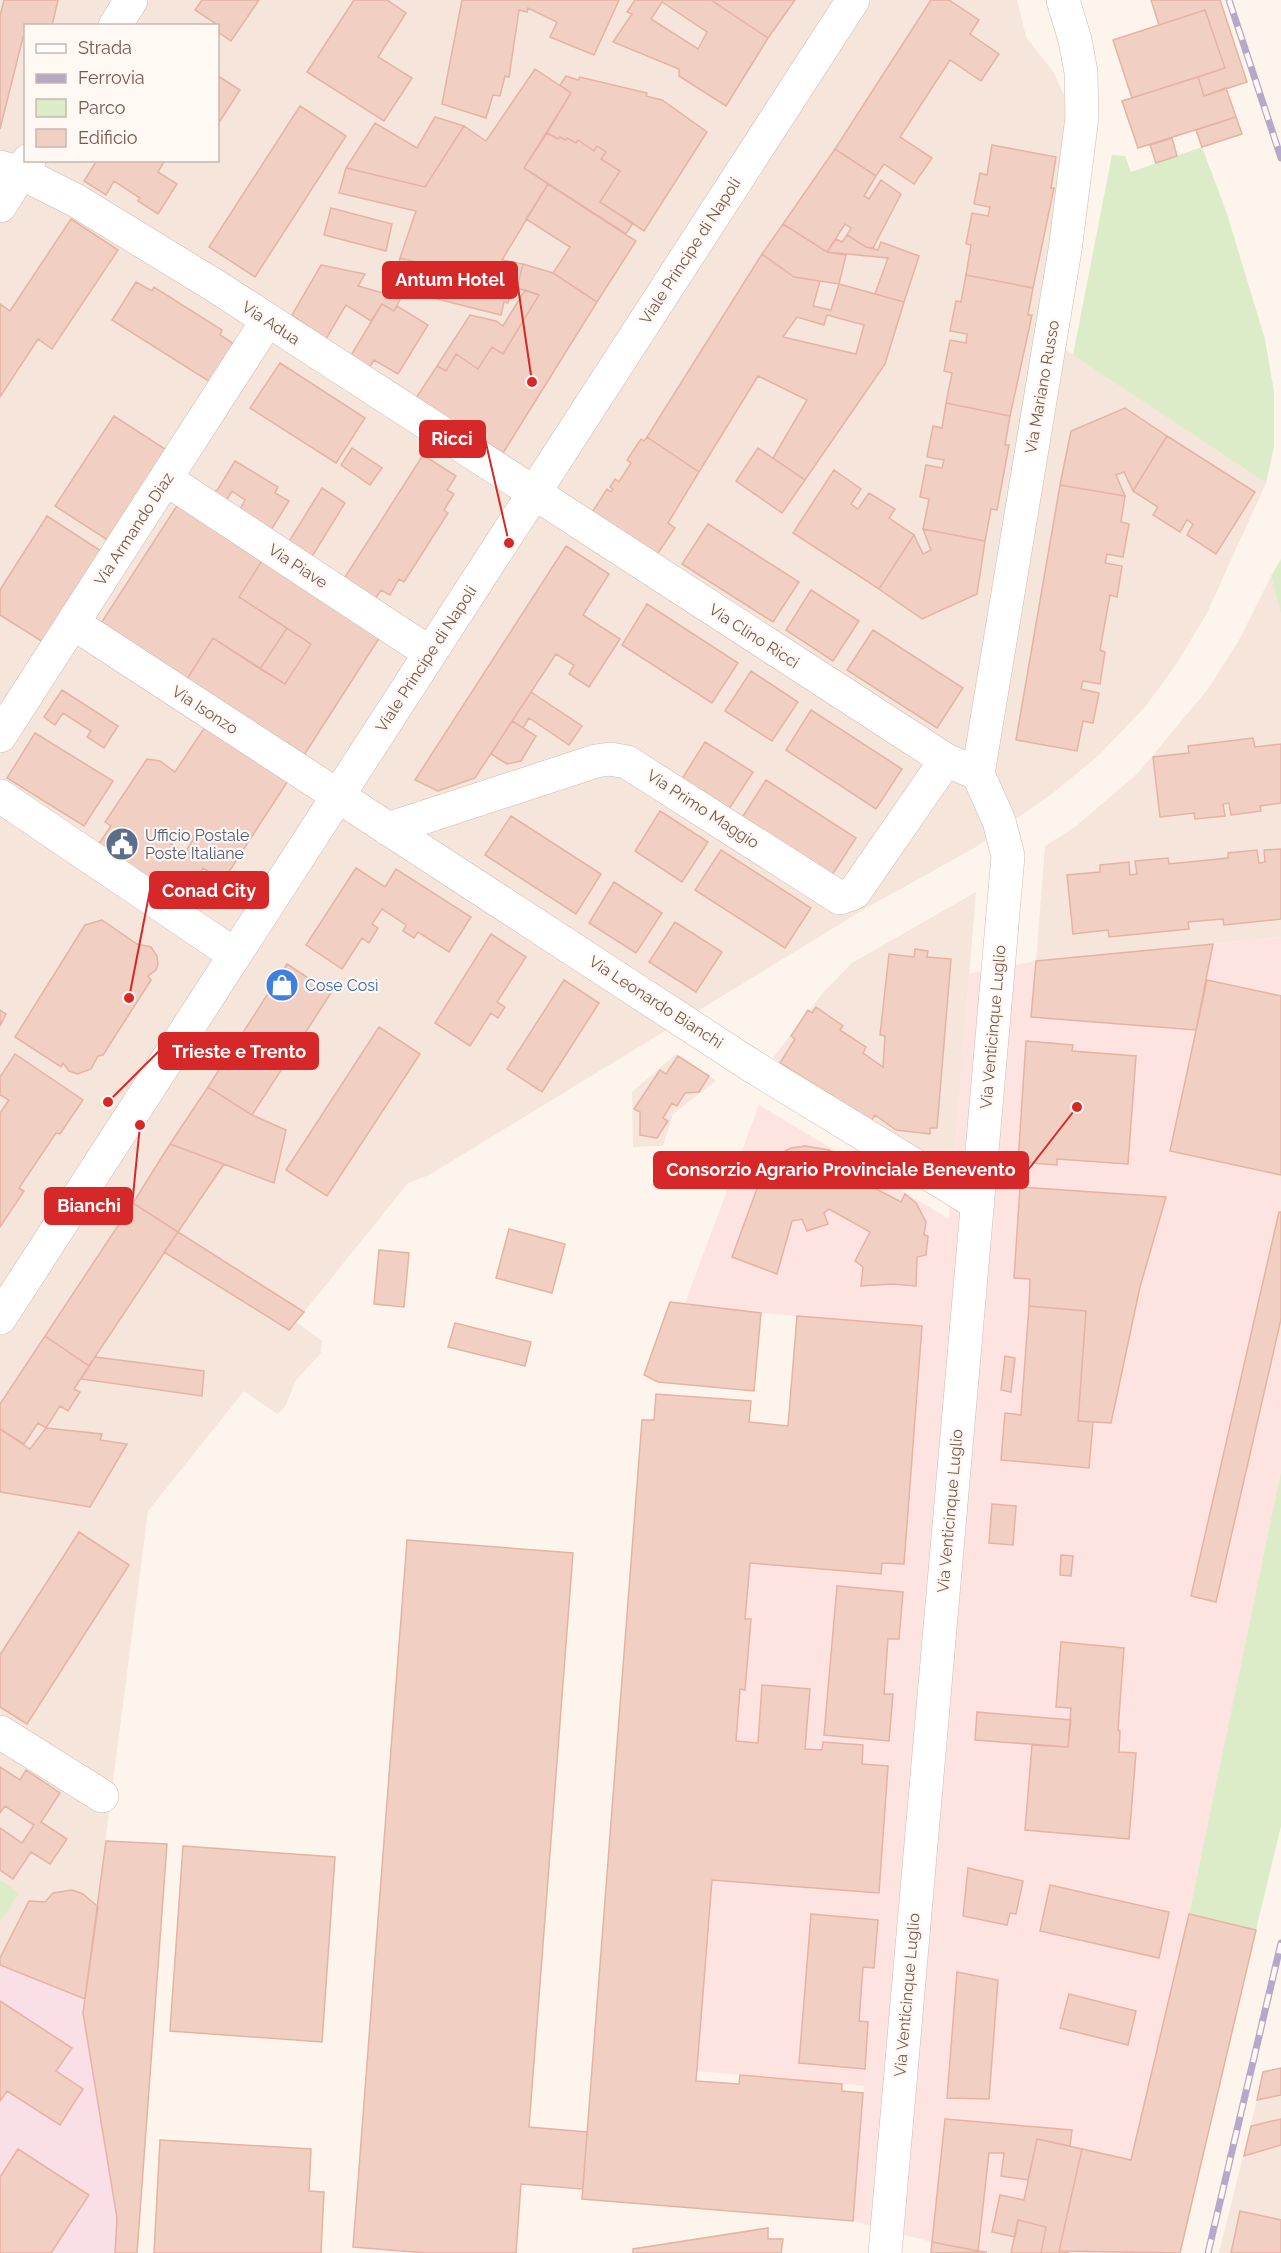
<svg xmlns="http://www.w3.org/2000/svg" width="1281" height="2253" font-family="Raleway,sans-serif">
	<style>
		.residential { fill: #f5e5da; fill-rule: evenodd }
		.commercial { fill: #fde4e0 }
		.medical { fill: #fbdfe6 }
		.green { fill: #dcecc9 }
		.building { fill: #f2cfc3; stroke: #e5b3a3; stroke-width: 1.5; fill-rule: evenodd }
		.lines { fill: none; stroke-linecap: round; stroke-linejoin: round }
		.minor-casing { stroke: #d0bab0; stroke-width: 34 }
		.minor { stroke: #fff; stroke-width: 33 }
		.rail-casing { stroke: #b5a8c8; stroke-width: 7 }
		.rail { stroke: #fff8f3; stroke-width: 4.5; stroke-dasharray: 14; stroke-linecap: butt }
		.labels { text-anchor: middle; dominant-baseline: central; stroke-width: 4.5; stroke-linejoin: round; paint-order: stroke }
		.street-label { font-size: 16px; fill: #79574d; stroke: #fff8f3 }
		.service-label { font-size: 16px; fill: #4e5e75; stroke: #fff8f3; text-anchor: start }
		.shop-label { font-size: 16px; fill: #366cbe; stroke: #fff8f3; text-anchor: start }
		.leader { fill: none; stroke: #d62828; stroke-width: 2 }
		.callout-dot { fill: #d62828; stroke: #fff8f3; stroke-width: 2 }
		.callout { fill: #d62828; stroke: #d62828; stroke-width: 2 }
		.callout-label { font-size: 18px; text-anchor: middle; font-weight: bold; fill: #fff }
	</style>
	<rect width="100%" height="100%" fill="#fdf4ec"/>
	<path class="residential" d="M0,0H1017L1026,37L1054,73L1075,121L1040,333L1266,483L1206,615L1175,666L1145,707L1098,756L1053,793L976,847L868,907L429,1175L408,1183L296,1322L322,1341L321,1353L296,1380L285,1407L277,1414L244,1391L148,1511L83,2013L117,2218L0,2253ZM26,26H218V160H26Z
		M1271,576L1281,615V937L1036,961L1045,846L1075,827L1138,773L1208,689L1239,640Z
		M976,892L953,1173L773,1058L822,994L852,963Z
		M676,1054L716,1081L673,1114L663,1146L633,1147L632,1092Z
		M1281,2095V2253H1219L1257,2100Z
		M992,2232L1014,2237L1041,2253H931L932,2242Z"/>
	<path class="commercial" d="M1281,937V1471L1189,1914L1256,1930L1180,2253H1041L1015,2237L992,2232L987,2252L932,2242L853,2221L864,2086L696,2071L712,1880L879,1893L888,1766L862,1764L863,1745L823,1742L822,1750L805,1749L810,1690L762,1686L758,1743L736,1741L740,1689H745L751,1619H745L750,1563L881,1574L882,1563L904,1564L922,1327L684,1306L759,1105L949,1219L969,974L1036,961Z"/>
	<path class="medical" d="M0,1965L85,1999L83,2013L117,2218V2253H0Z"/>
	<path class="green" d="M1202,147L1227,214L1265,339L1274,392V447L1266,483L1073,355L1112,155L1125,156L1131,172Z
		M1281,559V615L1271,576Z
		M1281,1471V1826L1256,1930L1189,1914Z
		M0,1880L19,1893L0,1922Z"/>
	<path class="building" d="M4,0H58L52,26H26V38L23,37L0,129V16Z
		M202,0H259L231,41L218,32L215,23L195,10Z
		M354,0H387L406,13L378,57L412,78L384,121L307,72Z
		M462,0H619L594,55L550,37L557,22L528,8L527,12L519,10L509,77L505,76L500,96L493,95L486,118L442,104Z
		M635,0H711L768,38L726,106L679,76V69L613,42L632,14L627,12ZM662,2L707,32L698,49L651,19Z
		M711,0H795L768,38Z
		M931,0H949L979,20L970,34L999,54L981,81L950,60L900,137L932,158L914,184L884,164L876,176L835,149Z
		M1151,0H1220L1247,82L1204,96L1198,77L1225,68L1205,10L1159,25Z
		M1205,10L1225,68L1132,98L1113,40Z
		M535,69L571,93L524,168L548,184L502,260L523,264L517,288L400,258L416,211L339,193L346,168L425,187L464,126L486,141Z
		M218,76L240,90L220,121L218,119Z
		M566,76L578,80L580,77L647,93L646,96L662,100L707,132L644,231L600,202L620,171L601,159L606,152L597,146L594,151L578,140L576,143L567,138L565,140L560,137L558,139L547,133L571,93L560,85Z
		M1198,77L1204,96L1226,88L1236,117L1138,148L1122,101Z
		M300,106L346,136L255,277L209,247Z
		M435,117L464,126L425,187L346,168L375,123L417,148Z
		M1236,117L1242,134L1202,147L1196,130Z
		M547,133L558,139L560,137L565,140L567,138L576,143L578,140L594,151L597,146L606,152L601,159L620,171L600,202L633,223L626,234L524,168Z
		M1172,138L1177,156L1156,163L1150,145Z
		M992,145L1056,157L1051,188H1054L1033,288L966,275L971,245L966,244L972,213L988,216L990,207L974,204L980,173L987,175Z
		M835,149L876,176L864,196L869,199L881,180L901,194L873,248L866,247L847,235L851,228L845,224L827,252L783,224Z
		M97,160H165L158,172L177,184L158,214L138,201L140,198L114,181L106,195L84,181Z
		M548,184L636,241L597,302L553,273L570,247L526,219Z
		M331,208L392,224L386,251L324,235Z
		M71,219L118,250L52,349L38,339L0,397V304L10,311Z
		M783,224L827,252L846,255L839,284L794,277L762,254Z
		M847,235L866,247L878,250L881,242L919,256L904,302L875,294L888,258L827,252L836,239L842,242Z
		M762,254L794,277L820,281L813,306L831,310L839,284L904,302L885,364L805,480L773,458L807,400L758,376L699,472L647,437ZM827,315L864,325L856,354L783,337L797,317L824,325Z
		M400,258L512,286L508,303L504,302L501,315L425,296L427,284L396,276Z
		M523,264L553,273L597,302L503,453L416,398L437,366L446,371L456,354L478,369L492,347L503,354L539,295L517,288Z
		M321,265L365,274L358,286L401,298L394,311L382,304L371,321L346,305L326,339L292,315Z
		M966,275L1033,288L1028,315H1032L1010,416L946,403L952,373L944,371L950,340L966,343L967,334L950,331L956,301L961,302Z
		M136,282L152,291L154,287L222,330L220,335L234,344L210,382L112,320Z
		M525,290L539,295L503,354L492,347L478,369L456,354L446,371L437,366L470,315L496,321L503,326Z
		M382,304L394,311L397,306L428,325L398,374L374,360L369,368L350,357Z
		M280,363L365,418L336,463L250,408Z
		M946,403L1010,416L1005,445H1009L997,510L991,509L985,541L923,529L929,499L920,497L926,465L942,468L944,460L927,457L933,426L942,428Z
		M1125,408L1167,436L1133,491L1124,472L1116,475L1125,496L1060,485L1071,431Z
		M114,416L168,451L109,541L55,506Z
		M1167,436L1255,492L1216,554L1187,535L1193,524L1187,520L1180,532L1153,515L1158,507L1133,491Z
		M647,437L699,472L668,523L675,528L654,559L591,514L607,489L611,492L613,489L610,487L615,479L619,482L631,463L627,460L641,439L644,441Z
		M352,448L382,468L370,485L341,465Z
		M758,448L805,480L782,513L736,481Z
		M423,455L456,476L447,490L454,494L444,510L448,513L404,582L399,579L390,595L381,590L371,605L340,585Z
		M235,461L278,487L275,493L289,501L271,530L239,511L245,500L232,491L224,504L210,495L218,489Z
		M834,470L861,489L851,504L858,509L869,493L895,509L889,518L914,535L879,589L793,533Z
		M1060,485L1125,496L1121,522L1129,524L1123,557L1107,554L1105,563L1122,566L1117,597L1110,595L1100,650L1105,652L1100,684L1083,681L1081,689L1099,693L1093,723L1083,721L1077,751L1016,740Z
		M322,488L345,503L308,563L285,548Z
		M182,498L267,553L239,597L287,628L260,669L213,638L182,687L96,631Z
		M47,516L101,551L43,642L0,615V590Z
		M708,524L799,582L773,622L682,564Z
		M923,529L985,541L977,594L922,619L879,589L914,535L923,554L931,550Z
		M566,546L609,574L583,615L620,639L589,687L569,674L574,665L556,654L475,778L438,791L415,780Z
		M267,553L385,629L299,763L182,687L213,638L285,684L311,644L239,597Z
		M811,590L859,621L833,661L786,630Z
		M647,604L738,663L712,703L622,645Z
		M287,628L311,644L285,684L260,669Z
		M873,630L963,688L937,728L847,670Z
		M751,671L798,702L772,741L725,711Z
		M62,690L118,726L104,748L87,737L91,731L63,713L55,725L44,717Z
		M531,692L582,726L569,745L529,718L523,728L512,721Z
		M811,710L902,769L876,809L786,750Z
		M512,721L536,736L521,761L507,764L491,754Z
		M205,727L293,773L223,881L203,868L187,893L170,897L96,848L111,826L105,822L147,759L160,761L175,772ZM181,829L194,838L185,853L171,844Z
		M35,733L113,781L84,826L7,778Z
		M1253,738L1255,747L1281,744V803L1260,806L1261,811L1231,815L1229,803L1223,804L1225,816L1195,819L1194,813L1160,817L1153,757L1189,753L1188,746Z
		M705,742L753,772L727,812L680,782Z
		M766,780L856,838L830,878L740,821Z
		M660,811L708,842L682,882L635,851Z
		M511,816L601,874L576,914L485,855Z
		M1281,849V919L1224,925L1223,919L1188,922L1189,929L1109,937L1108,930L1073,934L1067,875L1100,872V865L1129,862L1130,875L1137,874L1135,861L1168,858L1169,864L1228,858V853L1257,850L1259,863L1265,862L1264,850Z
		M721,850L811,908L785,948L695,890Z
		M356,868L385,887L396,869L471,917L449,952L418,932L414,938L403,931L406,925L382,909L372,924L378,928L369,943L362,938L342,969L306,945Z
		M614,882L662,913L636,953L589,923Z
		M102,920L137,944L151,947L157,956L158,965L156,970L148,976L151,980L103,1055L98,1056L91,1069L78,1074L69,1071L63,1063L61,1067L15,1037L85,925Z
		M675,922L722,952L696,992L649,962Z
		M491,934L526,957L497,1002L505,1007L498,1018L491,1013L470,1046L435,1023Z
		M1213,944L1196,1030L1031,1017L1036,961Z
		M915,949L928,951L927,957L951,959L937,1128H930V1134L896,1130L875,1115L871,1121L780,1063L795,1039L791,1036L808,1010L812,1013L816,1007L843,1026L840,1030L866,1047L863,1053L883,1067L885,1036L880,1035L889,954L914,957Z
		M287,964L331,993L252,1115L208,1087Z
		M564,980L599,1003L542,1092L507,1069Z
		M1207,980L1281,996V1175L1170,1151Z
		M0,1010L6,1014L0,1026Z
		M379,1027L420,1054L327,1196L286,1170Z
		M1026,1041L1073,1045L1072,1051L1136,1056L1128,1164L1057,1159V1165L1018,1162Z
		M15,1054L83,1100L60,1134L56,1133L19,1188L24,1191L0,1227V1113L9,1100L0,1095V1077Z
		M678,1056L709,1076L699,1092L685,1093L677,1106L672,1103L663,1118L668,1121L657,1138L640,1135V1112L634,1109L660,1070L666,1074Z
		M208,1087L252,1115L286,1130L274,1183L170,1144Z
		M170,1144L224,1164L178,1232L133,1203Z
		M805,1146L829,1150L853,1166L848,1174L901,1202L905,1194L916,1203L926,1222L924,1235L928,1236L926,1255L917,1257L916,1286L893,1284L861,1286L863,1267L855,1261L870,1232L829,1209L824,1213L828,1224L807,1231L802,1219L792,1221L777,1274L732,1257L765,1167L779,1154L791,1148Z
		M1020,1187L1166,1197L1140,1287L1111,1423L1078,1421L1086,1311L1029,1306L1030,1279L1014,1278Z
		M133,1203L178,1232L89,1366L45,1336Z
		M1279,1212H1281V1319L1216,1602L1191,1596Z
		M509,1229L565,1244L552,1293L496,1278Z
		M178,1232L304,1312L289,1330L164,1252Z
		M379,1250L409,1253L404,1307L374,1304Z
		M670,1302L761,1313L754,1391L658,1382L644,1375Z
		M1029,1306L1086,1311L1078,1421L1093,1422L1089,1468L1001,1460L1005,1413L1021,1415Z
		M797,1316L922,1326L904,1564L882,1563L881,1574L750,1563L745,1619H751L745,1690L740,1689L736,1741L758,1743L762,1685L810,1689L805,1749L822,1750L823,1742L863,1745L862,1764L888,1766L879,1893L712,1880L696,2081L739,2084L740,2075L842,2084V2091L863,2093L853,2221L582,2199L642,1420H654L656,1394L751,1401L749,1422L788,1426Z
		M455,1323L531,1342L525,1366L448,1347Z
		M45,1336L89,1366L74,1389L80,1392L68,1411L60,1406L46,1428L38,1423L24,1444L0,1429V1404Z
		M1005,1356L1015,1358L1011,1392L1001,1390Z
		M95,1357L204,1371L202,1396L81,1379Z
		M46,1428L102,1434L100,1440L127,1444L90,1507L0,1492V1429L30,1449Z
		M992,1504L1016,1506L1013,1545L989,1543Z
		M79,1532L129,1565L27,1724L0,1707V1655Z
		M407,1540L573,1553L529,2127L587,2132L583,2189L521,2184L516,2253H426L353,2247Z
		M1061,1555L1073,1556L1071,1576L1060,1575Z
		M837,1586L903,1592L899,1639H888L884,1694H893L889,1741L824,1735Z
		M1061,1642L1124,1648L1118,1730L1120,1731L1119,1752L1136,1753L1129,1839L1025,1830L1032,1745L1068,1747L1071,1708L1056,1707Z
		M977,1712L1071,1720L1068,1747L975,1740Z
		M0,1767L20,1780L26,1770L60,1793L41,1822L67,1839L50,1864L31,1852L13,1879L0,1870V1828L22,1843L34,1825L5,1806L0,1813Z
		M106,1841L167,1844L137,2253H115L117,2218L83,2013Z
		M183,1846L335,1857L322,2042L170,2031Z
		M968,1868L1023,1881L1016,1914L1010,1913L1007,1925L963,1916Z
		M1050,1885L1169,1912L1159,1958L1040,1931Z
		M72,1890L83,1894L98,1907L85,1999L0,1965V1958L29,1901L45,1902L53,1893Z
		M811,1914L878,1920L874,1968L863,1967L859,2021L868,2022L865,2069L799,2063Z
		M1189,1914L1256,1930L1180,2253L1059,2251L1082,2149L1131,2160Z
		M957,1972L998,1980L989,2099L947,2098Z
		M1069,1994L1136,2011L1128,2045L1060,2028Z
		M0,2001L72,2048L56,2071L83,2089L60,2125L7,2091L0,2101Z
		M1281,2068V2095L1257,2100L1263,2072Z
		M945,2119L1072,2130L1070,2146L1037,2139L1028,2180L1001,2176L1004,2153H989L978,2251L932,2242Z
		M1281,2119V2145L1244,2156L1251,2126Z
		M1037,2139L1082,2149L1059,2251L1069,2253H1041L1046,2227L1018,2220L1015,2237L992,2232L1000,2195L1024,2200Z
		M160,2140L311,2149L309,2191L324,2192L321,2253H154Z
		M18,2149L89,2195L51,2253H0V2177Z
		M1240,2211L1281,2220V2253H1231Z
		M1018,2220L1046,2227L1041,2253H1011Z
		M768,2228V2239H783L781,2253H633V2249Z
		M932,2242L978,2251L987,2252L931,2253Z"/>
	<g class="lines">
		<g class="minor-casing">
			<path id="minor" d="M115,26L131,0
				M0,167L21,173L75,200L217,287L946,760L978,774
				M0,206L29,160
				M166,479L430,653
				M73,623L752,1066L978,1204
				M0,736L267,321
				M978,774L1065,250L1082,117L1081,72L1075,40L1063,0
				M0,796L235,955
				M388,829L596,761L610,759L627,762L840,898L854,893L946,760
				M0,1318L853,0
				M0,1732L102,1796
				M885,2253L1008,856L999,821L978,774"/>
		</g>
		<use href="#minor" class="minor"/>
		<g class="rail-casing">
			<path id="rail" d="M1229,0L1281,158
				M1208,2253L1281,1943"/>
		</g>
		<use href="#rail" class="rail"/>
	</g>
	<defs>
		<g id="civic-disc" transform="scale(1.725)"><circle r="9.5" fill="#5c6f8a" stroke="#fff8f3"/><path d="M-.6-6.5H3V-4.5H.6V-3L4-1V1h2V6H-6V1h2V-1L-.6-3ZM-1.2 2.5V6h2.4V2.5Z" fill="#fff"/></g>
		<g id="shop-disc" transform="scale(1.725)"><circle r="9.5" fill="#3f7fe0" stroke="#fff8f3"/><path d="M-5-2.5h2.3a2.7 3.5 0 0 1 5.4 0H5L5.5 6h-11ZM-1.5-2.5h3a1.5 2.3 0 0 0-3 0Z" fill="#fff"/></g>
	</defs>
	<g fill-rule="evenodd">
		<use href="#civic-disc" x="122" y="844"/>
		<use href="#shop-disc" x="282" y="985"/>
	</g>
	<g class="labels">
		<g class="street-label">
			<text transform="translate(690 251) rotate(-57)">Viale Principe di Napoli</text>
			<text transform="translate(271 323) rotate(33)">Via Adua</text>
			<text transform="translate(1042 387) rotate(-80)">Via Mariano Russo</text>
			<text transform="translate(134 529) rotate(-57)">Via Armando Diaz</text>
			<text transform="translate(298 566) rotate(33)">Via Piave</text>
			<text transform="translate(754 636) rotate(33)">Via Clino Ricci</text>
			<text transform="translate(426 659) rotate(-57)">Viale Principe di Napoli</text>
			<text transform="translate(205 710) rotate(33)">Via Isonzo</text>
			<text transform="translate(703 809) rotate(33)">Via Primo Maggio</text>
			<text transform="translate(656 1002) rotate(33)">Via Leonardo Bianchi</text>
			<text transform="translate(993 1027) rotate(-85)">Via Venticinque Luglio</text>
			<text transform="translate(950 1511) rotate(-85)">Via Venticinque Luglio</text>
			<text transform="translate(907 1995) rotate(-85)">Via Venticinque Luglio</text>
		</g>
		<g class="service-label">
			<text x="145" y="835">Ufficio Postale<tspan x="145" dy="18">Poste Italiane</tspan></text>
		</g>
		<g class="shop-label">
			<text x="305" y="985">Cose Così</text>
		</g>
	</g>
	<path class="leader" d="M532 382L517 280M509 543L485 439M129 998L150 890M108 1102L159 1051M1077 1107L1028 1170M140 1125L132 1206"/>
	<g class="callout-dot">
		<circle cx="532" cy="382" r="6"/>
		<circle cx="509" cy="543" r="6"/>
		<circle cx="129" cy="998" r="6"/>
		<circle cx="108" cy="1102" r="6"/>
		<circle cx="1077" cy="1107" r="6"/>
		<circle cx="140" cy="1125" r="6"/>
	</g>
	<g class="callout">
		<rect x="383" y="262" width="134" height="36" rx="6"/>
		<rect x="420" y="421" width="65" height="36" rx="6"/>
		<rect x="150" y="872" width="118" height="36" rx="6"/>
		<rect x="159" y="1033" width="159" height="36" rx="6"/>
		<rect x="654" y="1152" width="374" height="36" rx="6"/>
		<rect x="45" y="1188" width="87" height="36" rx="6"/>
	</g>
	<g class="callout-label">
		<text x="450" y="286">Antum Hotel</text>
		<text x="452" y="445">Ricci</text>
		<text x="209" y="897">Conad City</text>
		<text x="239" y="1058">Trieste e Trento</text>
		<text x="841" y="1176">Consorzio Agrario Provinciale Benevento</text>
		<text x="89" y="1212">Bianchi</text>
	</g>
	<rect x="24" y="24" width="195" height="138" fill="#fff8f3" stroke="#c9b8b1" stroke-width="1.5"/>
	<rect x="36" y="44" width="30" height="9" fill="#ffffff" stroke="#c9b8b1" stroke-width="1.5"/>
	<text x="78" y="54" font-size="18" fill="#79574d">Strada</text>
	<rect x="36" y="74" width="30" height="9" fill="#b5a8c8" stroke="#c9b8b1" stroke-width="1.5"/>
	<text x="78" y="84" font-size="18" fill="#79574d">Ferrovia</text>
	<rect x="36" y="99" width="30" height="18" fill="#dcecc9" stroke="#c9b8b1" stroke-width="1.5"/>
	<text x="78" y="114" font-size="18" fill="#79574d">Parco</text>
	<rect x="36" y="129" width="30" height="18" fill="#f2cfc3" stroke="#c9b8b1" stroke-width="1.5"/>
	<text x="78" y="144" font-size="18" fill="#79574d">Edificio</text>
</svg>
